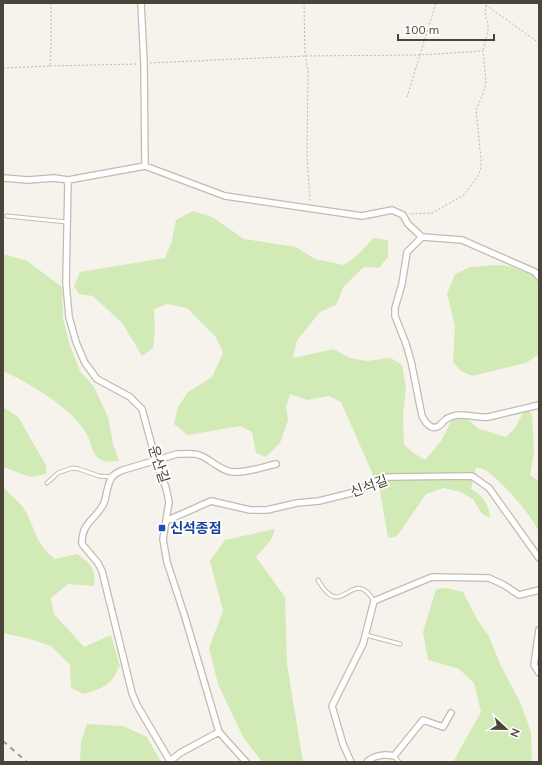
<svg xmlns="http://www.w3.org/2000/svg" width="542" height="765" font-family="Mulish,'Noto Sans KR',sans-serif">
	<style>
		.green { fill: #d2eab5 }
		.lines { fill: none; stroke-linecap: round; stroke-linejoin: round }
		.service-casing { stroke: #c2bbae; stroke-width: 5 }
		.minor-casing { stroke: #c2bbae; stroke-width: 8 }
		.path { stroke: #c4b79f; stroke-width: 1; stroke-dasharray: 2 2; stroke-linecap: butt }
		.service { stroke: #fff; stroke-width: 3 }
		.minor { stroke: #fff; stroke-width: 5.5 }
		.rail { stroke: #9a9a9a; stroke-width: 2; stroke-dasharray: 5 5; stroke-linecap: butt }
		.transit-dot { fill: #1a4fb4; stroke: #fff; stroke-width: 1.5 }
		.labels { text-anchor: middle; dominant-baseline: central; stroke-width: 3.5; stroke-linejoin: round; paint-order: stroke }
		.street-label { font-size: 14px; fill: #4b4439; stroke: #fff }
		.transit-label { font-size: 14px; font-weight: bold; fill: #164399; stroke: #fff; text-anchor: start }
	</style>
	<rect width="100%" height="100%" fill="#f6f3ec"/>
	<path class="green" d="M193,211L212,217L244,239L296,247L315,259L344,265L359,254L373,238L388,240V257L379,268L364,267L344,286L336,305L320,312L297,340L293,358L334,349L350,358L366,361L391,358L402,365L406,388L403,415L404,445L415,454L425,460L441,441L452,420L466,418L479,429L506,437L515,428L525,409L532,414L534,452L530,475L539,481V532C535,519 495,473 483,469C482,468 477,468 476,468L471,489C483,496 489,504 490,518L482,514L473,499L460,492L444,488L426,494L397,536L388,538L380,491L341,402L329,396L307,400L290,394L286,407L288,420L280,443L266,457L256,453L252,432L241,426L188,435L174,424L178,407L188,392L212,377L223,353L216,337L187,308L167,304L154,309L155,329L153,348L142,356L123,324L93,296L79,294L74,286L80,272L165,258L172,241L176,220Z
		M3,254L27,261L62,287L63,318L70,346L80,371L94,387L108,417L113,444L119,461C111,462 102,463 96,456C91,449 90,438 85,431C69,406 29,383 3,371Z
		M496,265L509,266L535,276L539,281V354L526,363L472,376L461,371L453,362L455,326L447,294L455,274L471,267Z
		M3,407L18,417L46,465V474L30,477L3,467Z
		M3,488L5,489C12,496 21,503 26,512C36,531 36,545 55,559L77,554C91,564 96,568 94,586L68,584L51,598L54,614L84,647L111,635L120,666C117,669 117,672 115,675C110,686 95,691 84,694L71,688L70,665L51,646L30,639L3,633Z
		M275,529L271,540L256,557L285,597L287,664L303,762H262L243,737L218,684L209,648L223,611L210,561L225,540Z
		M446,588L463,592L477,619L489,637L501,666L520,702L531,732L532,762H453L481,712L474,683L459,669L428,660L423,632L436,589Z
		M87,724L123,726L147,737L161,762H80L81,742Z"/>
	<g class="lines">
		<g class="service-casing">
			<path id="service" d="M7,216L67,222
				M47,483L58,473L72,468L79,469L99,476L112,477
				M318,580C343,624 351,564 374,601
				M366,635L400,644
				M394,756L399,762"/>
		</g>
		<g class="minor-casing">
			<path id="minor" d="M145,166L225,196L362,216L392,210L403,215L408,224L422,237L462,240L535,272L539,277
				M3,178L28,180L54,178L68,180L145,166L144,63L141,3
				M68,180L66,283L69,317L76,342L85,363L97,379L130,397L142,409L156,461L166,488L169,502L163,539L167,562L185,617L219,732L246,762
				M422,237L407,252L402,284L395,308V316L406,344L411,361L422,416C425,422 431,431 439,426C441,425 443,421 445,420C448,417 456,415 460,415C469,415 478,418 488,417L539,405
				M166,521L211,501L250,510H267L297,503L319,501L351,493L388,477L472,476L489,488L539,558
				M539,630L534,665L539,673
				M170,761L137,705L132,693L102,571L98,563L82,544C81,522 97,519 104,503C107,495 107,484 112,477C115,473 119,472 123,470L177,454C184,454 192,453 199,455C211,459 220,471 233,472C247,473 263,467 276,464
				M169,762L180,753L219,732
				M351,762L343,744L332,706L363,644L374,601L432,577L489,578L504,585L519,595L539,590
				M367,762C374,755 385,754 394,756L423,720L443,727L451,713"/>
		</g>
		<path class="path" d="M304,3L305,56L308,70L307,154L310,202
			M486,5L539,43
			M483,50L488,31V23L485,15L486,5L485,3
			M150,63L305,56L420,55L483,51L486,82L484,91L476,110L481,159V168L478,176L464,195L432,213L409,214
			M50,66L137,64
			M3,68L50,66L51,48V3
			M407,97L436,3"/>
		<use href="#service" class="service"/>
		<use href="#minor" class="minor"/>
		<path class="rail" d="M3,741L27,762"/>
	</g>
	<rect class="transit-dot" x="158" y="524" width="8" height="8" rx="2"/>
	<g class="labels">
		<g class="street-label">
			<text transform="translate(159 464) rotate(72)">운산길</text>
			<text transform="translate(369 486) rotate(-20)">신석길</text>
		</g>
		<g class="transit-label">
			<text x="170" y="528">신석종점</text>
		</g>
	</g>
	<rect width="542" height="765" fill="none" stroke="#4b4439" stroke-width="8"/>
	<g transform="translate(506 729) rotate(112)" stroke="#ffffff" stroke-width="3" paint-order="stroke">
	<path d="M0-3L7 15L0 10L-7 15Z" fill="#4b4439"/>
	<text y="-6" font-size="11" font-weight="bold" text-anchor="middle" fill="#4b4439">N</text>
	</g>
	<path d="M398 34v6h96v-6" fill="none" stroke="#4b4439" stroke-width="2"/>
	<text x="404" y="34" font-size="12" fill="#4b4439" stroke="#ffffff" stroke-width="3" paint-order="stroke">100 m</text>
</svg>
